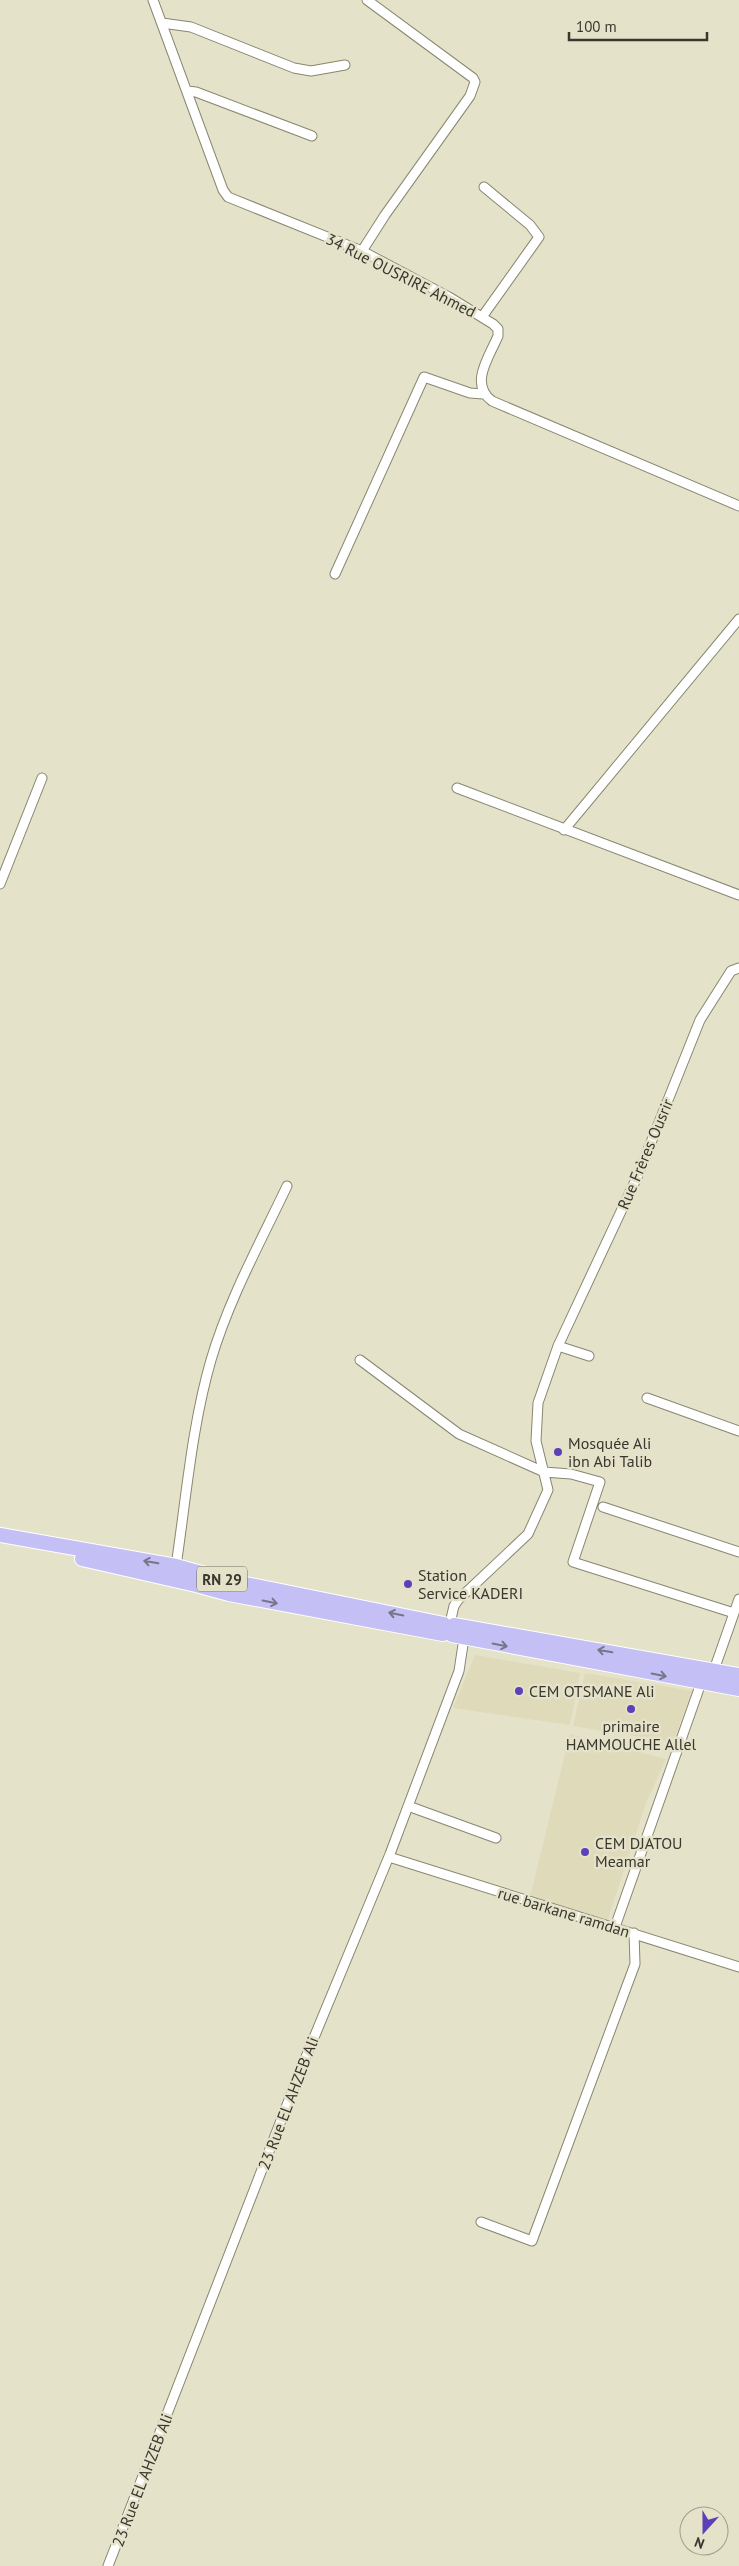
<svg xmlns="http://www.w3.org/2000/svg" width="739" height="2566" font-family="'PT Sans',sans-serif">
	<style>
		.built { fill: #dedaba }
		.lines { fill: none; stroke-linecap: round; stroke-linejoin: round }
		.minor-casing { stroke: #898670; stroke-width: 11 }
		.trunk-casing { stroke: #fff; stroke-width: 16 }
		.minor { stroke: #fff; stroke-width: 9 }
		.trunk { stroke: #c4c0f6; stroke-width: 14 }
		.oneway { stroke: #787588 }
		.poi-dot { fill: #5b40b9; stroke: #e5e2ca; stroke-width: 2 }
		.labels { text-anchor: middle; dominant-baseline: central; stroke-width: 5; stroke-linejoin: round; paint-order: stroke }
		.shield { fill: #e5e2ca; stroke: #6d6a5d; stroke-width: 1 }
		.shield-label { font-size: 15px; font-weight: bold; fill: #39372e }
		.street-label { font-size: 16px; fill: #39372e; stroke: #e5e2ca }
		.poi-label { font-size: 16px; fill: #39372e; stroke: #e5e2ca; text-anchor: start }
	</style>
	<rect width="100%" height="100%" fill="#e5e2ca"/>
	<path class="built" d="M475,1655L580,1673L570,1725L453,1708Z
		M585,1673L692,1691L673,1742L573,1726Z
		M570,1734L666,1759L646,1803L607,1922L530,1897Z"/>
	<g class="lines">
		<g class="minor-casing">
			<path id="minor" d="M153,0L223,190L228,197L362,251L449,297L493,324L498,329V336C489,357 469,384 492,401L739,506
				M162,23L191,27L294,68L311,71L345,65
				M187,91L196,92L312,136
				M362,251L385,215L470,96L475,82L473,78L367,0
				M482,317L539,237L530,225L484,187
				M335,574L424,377L470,393L483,394
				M457,788L739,895
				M564,830L739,619
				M0,884L42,778
				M558,1346L589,1356
				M360,1360L459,1434L544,1472L571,1474L600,1482L573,1562L734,1613
				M647,1398L739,1431
				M603,1507L739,1552
				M176,1566C186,1499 192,1425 211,1360C229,1299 260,1243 287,1186
				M450,1623L454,1606L458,1600L528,1534L548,1490L536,1441L538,1403L558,1346L638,1175L700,1020L731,971L739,968
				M714,1670L739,1599
				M408,1806L496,1838
				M389,1857L739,1967
				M615,1927L701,1683
				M481,2222L532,2241L635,1964L634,1933
				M108,2566L301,2069L390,1854L459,1671L464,1638"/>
		</g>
		<g class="trunk-casing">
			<path id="trunk" d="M0,1535L176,1566L231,1581L444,1624
				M82,1559L196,1585L229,1594L443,1634
				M454,1625L739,1675
				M452,1635L739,1689"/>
		</g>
		<use href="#minor" class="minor"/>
		<use href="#trunk" class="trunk"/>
	</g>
	<defs><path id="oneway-shaft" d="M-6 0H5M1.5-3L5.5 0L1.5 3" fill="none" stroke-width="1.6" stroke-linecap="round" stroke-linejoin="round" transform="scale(1.25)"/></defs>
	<g class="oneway">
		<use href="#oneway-shaft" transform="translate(151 1562) rotate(-170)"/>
		<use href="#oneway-shaft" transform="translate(270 1602) rotate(11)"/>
		<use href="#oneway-shaft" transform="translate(396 1614) rotate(-168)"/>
		<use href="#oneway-shaft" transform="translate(500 1645) rotate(11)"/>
		<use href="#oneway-shaft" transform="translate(605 1651) rotate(-170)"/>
		<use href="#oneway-shaft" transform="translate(659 1675) rotate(11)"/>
	</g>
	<g class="poi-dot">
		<circle cx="558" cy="1452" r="5"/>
		<circle cx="408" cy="1584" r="5"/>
		<circle cx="519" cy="1691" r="5"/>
		<circle cx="631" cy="1709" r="5"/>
		<circle cx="585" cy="1852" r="5"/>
	</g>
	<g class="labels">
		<rect class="shield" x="197" y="1566.5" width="50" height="25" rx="4"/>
		<g class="shield-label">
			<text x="222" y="1579">RN 29</text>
		</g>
		<g class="street-label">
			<text transform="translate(401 275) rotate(27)">34 Rue OUSRIRE Ahmed</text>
			<text transform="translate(645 1154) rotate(-67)">Rue Frères Ousrir</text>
			<text transform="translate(564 1912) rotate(17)">rue barkane ramdan</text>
			<text transform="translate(288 2103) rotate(-69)">23 Rue EL AHZEB Ali</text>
			<text transform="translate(142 2480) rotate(-69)">23 Rue EL AHZEB Ali</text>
		</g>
		<g class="poi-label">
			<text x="568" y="1443">Mosquée Ali<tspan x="568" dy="18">ibn Abi Talib</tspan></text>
			<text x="418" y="1575">Station<tspan x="418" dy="18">Service KADERI</tspan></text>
			<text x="529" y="1691">CEM OTSMANE Ali</text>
			<text x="631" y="1726" text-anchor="middle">primaire<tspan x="631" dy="18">HAMMOUCHE Allel</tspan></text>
			<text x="595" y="1843">CEM DJATOU<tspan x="595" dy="18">Meamar</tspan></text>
		</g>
	</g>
	<g transform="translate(704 2531) rotate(201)"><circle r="24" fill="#e5e2ca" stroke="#a09e8c"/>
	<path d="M0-4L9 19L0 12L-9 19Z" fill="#5b40b9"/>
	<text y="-8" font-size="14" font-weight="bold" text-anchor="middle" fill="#39372e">N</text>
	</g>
	<path d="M569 32v8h138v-8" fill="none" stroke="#39372e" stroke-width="2.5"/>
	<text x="576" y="32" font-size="15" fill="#39372e" stroke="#e5e2ca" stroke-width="4" paint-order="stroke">100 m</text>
</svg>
